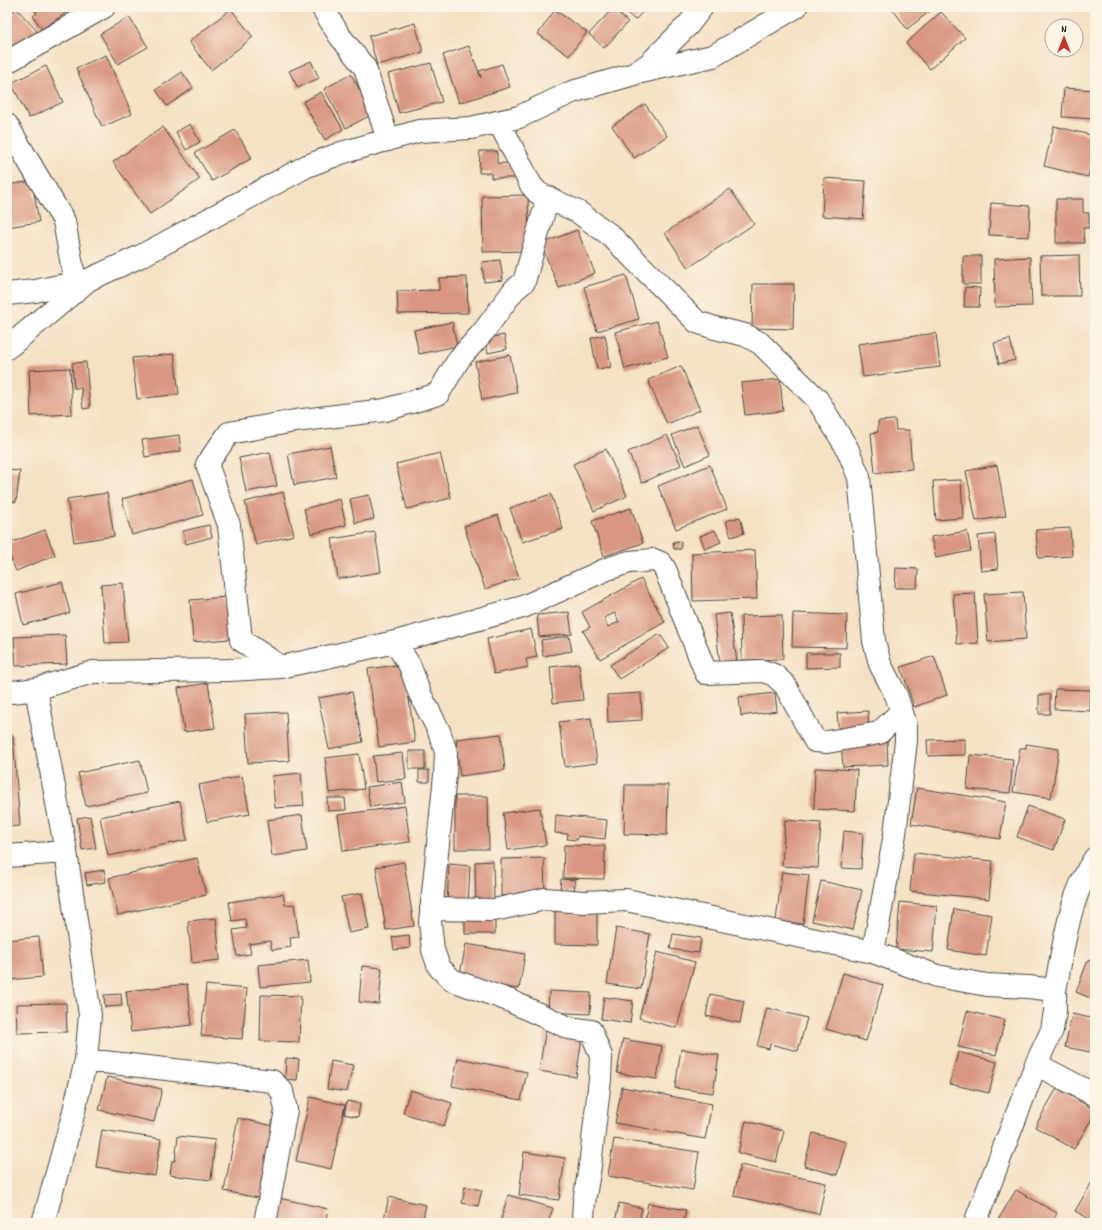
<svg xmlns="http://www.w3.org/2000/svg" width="1102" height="1230" font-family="Dekko,sans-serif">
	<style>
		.building { fill: #d99781; fill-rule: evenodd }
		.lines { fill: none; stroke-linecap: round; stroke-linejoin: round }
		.minor-casing { stroke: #494642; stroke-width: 24 }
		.minor { stroke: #fff; stroke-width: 22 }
	</style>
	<rect width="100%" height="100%" fill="#fcf5e5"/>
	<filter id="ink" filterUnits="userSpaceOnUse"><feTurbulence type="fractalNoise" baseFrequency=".025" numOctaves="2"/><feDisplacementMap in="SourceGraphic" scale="8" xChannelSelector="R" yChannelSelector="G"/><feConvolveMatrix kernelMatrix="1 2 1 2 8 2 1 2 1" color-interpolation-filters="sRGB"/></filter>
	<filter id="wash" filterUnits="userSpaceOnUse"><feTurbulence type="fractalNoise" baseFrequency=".012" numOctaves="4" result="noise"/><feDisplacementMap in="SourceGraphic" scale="16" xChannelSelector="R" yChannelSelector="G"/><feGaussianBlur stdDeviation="0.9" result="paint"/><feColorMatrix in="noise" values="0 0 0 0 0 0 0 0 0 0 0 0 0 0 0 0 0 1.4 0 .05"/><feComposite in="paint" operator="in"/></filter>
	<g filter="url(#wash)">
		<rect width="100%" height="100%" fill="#f4e1c4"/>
		<g id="blocks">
			<path class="building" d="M33,7H67L69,11L42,29L33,16L37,13Z
				M620,7H647L635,20Z
				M894,7H934V8L907,29L892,8Z
				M16,8L37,31L15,51L7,42V16Z
				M613,8L628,22L604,48L589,34Z
				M231,9L253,37L211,70L189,42Z
				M555,10L587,32L569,56L538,34Z
				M941,12L965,38L930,69L906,43Z
				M129,17L148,47L118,64L100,34Z
				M415,23L423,52L377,65L369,36Z
				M469,46L481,78L479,71L502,64L510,87L459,103L443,55Z
				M106,55L132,114L102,127L76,68Z
				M311,61L319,78L298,88L289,71Z
				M431,63L442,102L399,113L388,74Z
				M46,66L63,102L29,118L11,83Z
				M182,72L193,88L167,106L156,90Z
				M351,74L373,114L346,128L324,89Z
				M1064,88L1095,90V119L1062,117Z
				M321,92L343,129L325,140L303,102Z
				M645,104L667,136L634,158L612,126Z
				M190,124L200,142L186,150L176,132Z
				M1054,126L1095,136V149L1088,177L1044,166Z
				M163,127L200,179L150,214L113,162Z
				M235,130L252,158L212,181L195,153Z
				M480,151H497V163L518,164L517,178H491V173H479Z
				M824,178L866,181L863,219L822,216Z
				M32,181L39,222L7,227V209H10L7,185Z
				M730,189L754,224L688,268L665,233Z
				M528,195L529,251L483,252L482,196Z
				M1056,199H1083V213H1089V228H1083L1084,243H1056Z
				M991,203L1030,206L1029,237L989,235Z
				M577,230L595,273L559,288L541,244Z
				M1079,255L1080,296H1041L1040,256Z
				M963,256H981V284H963Z
				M1030,257L1032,306L995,307L994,259Z
				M500,260L503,280L484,282L482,262Z
				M626,275L639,319L597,331L584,287Z
				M467,277L468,313L398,314L397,291L439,290V278Z
				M753,284H794L793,329L752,328Z
				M965,287L980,288L979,307H964Z
				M657,321L668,357L625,369L615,332Z
				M452,322L457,346L419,354L414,330Z
				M936,333L940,367L863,377L858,344Z
				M504,335L507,349L488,353L485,339Z
				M605,335L611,367L597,369L591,338Z
				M1010,339L1015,360L999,364L994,343Z
				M174,354L179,394L137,399L132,358Z
				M510,355L517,393L482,400L475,362Z
				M86,362L90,408L83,409L81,388H74L72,363Z
				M681,366L700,410L667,424L648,380Z
				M70,368L72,414L31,416L29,370Z
				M780,379L783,411L745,415L741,383Z
				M895,420L896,430H909L912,469L875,473L871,433L878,432V421Z
				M697,425L710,455L685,466L672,435Z
				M179,435L181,451L145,457L142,440Z
				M667,435L681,465L642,483L628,452Z
				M330,446L336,477L294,485L288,454Z
				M606,449L627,496L594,511L573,464Z
				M270,452L277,486L246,492L239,458Z
				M440,453L451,498L407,509L396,464Z
				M710,465L727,509L676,529L658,486Z
				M997,465L1006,516L976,521L966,471Z
				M7,470L20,471L16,502L7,501Z
				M193,479L203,515L132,535L122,499Z
				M961,480L963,518L936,520L933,481Z
				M283,492L294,535L256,545L245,502Z
				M107,493L114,536L74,542L67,499Z
				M551,494L563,529L522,542L510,508Z
				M369,495L374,519L355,523L350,499Z
				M340,499L346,525L311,534L304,509Z
				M631,508L643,543L604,556L592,521Z
				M498,515L519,578L485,589L464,526Z
				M740,517L744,533L731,537L726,521Z
				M209,525L212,537L186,544L183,531Z
				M1070,528L1072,556L1038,558L1036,530Z
				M45,530L55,555L16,571L7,549V544Z
				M715,530L721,542L705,549L700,536Z
				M967,531L971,551L936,558L931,537Z
				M375,532L381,572L338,579L332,539Z
				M995,534L998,569L981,571L978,536Z
				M681,541V549H674L673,542Z
				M755,550L757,599L693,601L692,553Z
				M896,568L918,569L917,588H895Z
				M641,579L665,622L600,659L583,631L590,627L582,612ZM615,613L619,622L608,627L604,618Z
				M62,582L70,613L23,625L16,594Z
				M123,583L128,642L105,643L101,585Z
				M1023,592L1026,639L988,642L984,594Z
				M975,593L978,643L957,644L953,594Z
				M226,597L230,639L193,642L190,600Z
				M569,612L572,634L539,637L537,615Z
				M730,613L737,662L720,664L714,615Z
				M793,613L847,615L846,648L792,647Z
				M782,615L783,659L742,660L741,616Z
				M531,629L537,657L526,659L528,667L494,674L487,639Z
				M660,634L669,648L619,679L610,665Z
				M65,635L67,664L16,666L14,637Z
				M569,636L572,651L543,656L541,640Z
				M806,653H840V667L806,668Z
				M934,656L947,695L914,707L901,667Z
				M404,664L415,742L379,747L368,669Z
				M579,664L583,700L553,703L550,667Z
				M208,683L215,728L184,732L178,688Z
				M1055,689L1091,690L1090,711L1054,709Z
				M352,692L363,742L329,749L318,698Z
				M641,693L642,720L608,722L607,695Z
				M775,693L777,711L741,716L739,697Z
				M1039,695H1050V714H1039Z
				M868,711L869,732L839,734L837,713Z
				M286,712L289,761L248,763L245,714Z
				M591,718L597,763L565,767L559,722Z
				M501,734L505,770L460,776L456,739Z
				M7,735H13L20,826L7,827Z
				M965,739V755L928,756L927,740Z
				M887,740L888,765L843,767L841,742Z
				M1026,744L1059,749L1051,798L1013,792L1020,748H1026Z
				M409,751H425V769H409Z
				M403,753L406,779L376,782L373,756Z
				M359,754L364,789L329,793L325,758Z
				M970,755L1013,759L1010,793L967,789Z
				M140,760L147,793L86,806L78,773Z
				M815,768L857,770L855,811L814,809Z
				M419,770H429V782H419Z
				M301,773L304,806L275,808L272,776Z
				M242,776L250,814L207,822L199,785Z
				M402,782L405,802L370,807L367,787Z
				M625,785H668L667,835L624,834Z
				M917,788L1006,802L1000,839L911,824Z
				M455,796H488L489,849H455Z
				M327,798H345L346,810L328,811Z
				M180,801L187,840L108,856L100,817Z
				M405,806L410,842L343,851L338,815Z
				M1028,806L1065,819L1054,850L1017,837Z
				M540,808L546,845L508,850L503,813Z
				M302,815L307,851L272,856L267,820Z
				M556,815L607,820L605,839L578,836L577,840L567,839L568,834L555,833Z
				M90,816L96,848L82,850L77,818Z
				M785,820L821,823L818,868L782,866Z
				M844,831L863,833L861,869L841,868Z
				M564,845L605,846L604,879L563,878Z
				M914,853L993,861L989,899L910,891Z
				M197,858L206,895L118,915L109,878Z
				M544,858L545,895L501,896V859Z
				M493,861L494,899L476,900L475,862Z
				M404,862L414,926L386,930L376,867Z
				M449,864L470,866L468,906L447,905Z
				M104,870L106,882L87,885L85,873Z
				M782,872L809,875L803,924L776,921Z
				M561,879L575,880L574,892L560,891Z
				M821,881L862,890L853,930L812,921Z
				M362,893L369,929L349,933L341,897Z
				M283,894L285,905L294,904L299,937L290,938L291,947L272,950L270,941L249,944L251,954L237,956L233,930L247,928L245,919L232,921L229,902Z
				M900,902L937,906L933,952L896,949Z
				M555,908L597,909V945L555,944Z
				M954,909L992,915L986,956L948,950Z
				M216,918L220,960L192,963L188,921Z
				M465,919H495V934H465Z
				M616,928L650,934L641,989L607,984Z
				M673,934L701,938L699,953L670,949Z
				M409,935L410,948L394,950L392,937Z
				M39,937L43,977L7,980V940Z
				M466,944L525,954L519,989L459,979Z
				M657,952L695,962L677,1028L639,1018Z
				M308,960L310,982L260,987L258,965Z
				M1088,960L1095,963V1000L1076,992Z
				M362,966L382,968L379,1004L359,1002Z
				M843,973L883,985L866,1041L826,1029Z
				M187,984L192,1025L131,1032L126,991Z
				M206,985L247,989L242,1039L201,1036Z
				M549,991L591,993L590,1014L548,1012Z
				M121,994L122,1006L105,1007L104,995Z
				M710,994L744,1001L740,1023L706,1016Z
				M261,995L301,996L299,1042L260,1041Z
				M604,997L633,1001L630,1023L601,1019Z
				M66,1003L67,1032L17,1033L16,1004Z
				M767,1008L807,1018L798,1051L770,1044L769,1049L757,1046Z
				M967,1011L1005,1020L996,1055L958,1047Z
				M1072,1014L1095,1019V1053L1065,1047Z
				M546,1027L583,1032L576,1077L539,1071Z
				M623,1039L662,1046L657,1079L617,1073Z
				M681,1049L719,1055L713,1093L675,1088Z
				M958,1052L997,1062L989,1093L950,1084Z
				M286,1058L299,1059L297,1080L285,1079Z
				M458,1058L527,1072L521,1100L452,1086Z
				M331,1061L353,1065L347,1092L327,1089Z
				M107,1077L162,1089L154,1122L99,1110Z
				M622,1087L712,1104L705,1139L615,1123Z
				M1057,1088L1095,1110V1113L1074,1149L1035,1127Z
				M410,1090L452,1103L444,1126L403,1113Z
				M310,1097L345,1105L331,1169L296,1161Z
				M347,1101L360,1104L358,1117L344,1114Z
				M238,1118L278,1127L263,1199L224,1191Z
				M746,1121L784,1131L776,1162L738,1153Z
				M102,1130L161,1139L155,1176L96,1167Z
				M813,1133L846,1142L837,1175L804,1166Z
				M178,1136L215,1140L211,1180L170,1175L172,1161H175Z
				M614,1139L699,1152L693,1190L608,1176Z
				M524,1152L565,1158L559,1200L519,1195Z
				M740,1165L826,1183L819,1214L734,1196Z
				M1095,1177V1222L1075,1211Z
				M465,1187L482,1190L478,1206L462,1203Z
				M1016,1190L1057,1213L1052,1223H1003L998,1220Z
				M508,1195L553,1208L548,1223H500Z
				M389,1197L426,1205L422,1223H383Z
				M279,1198L328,1209L325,1223H274Z
				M619,1203L642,1208L639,1223H615Z
				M648,1203L686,1210L683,1223H644Z"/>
		</g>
	</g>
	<g filter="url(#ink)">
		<use href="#blocks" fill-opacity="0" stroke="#494642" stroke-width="1"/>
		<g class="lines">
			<g class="minor-casing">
				<path id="minor" d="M322,7L339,35L365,68L388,140
					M7,62L104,7
					M641,72L713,56L796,7
					M499,122L531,185L538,193L578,212L610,235L697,322L715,328L745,335L760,343L817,399L847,448L859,477L874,641L880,664L896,695L906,725V741L895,834L873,952L937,976L987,985L1028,987L1055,990V1011L1052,1030L1036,1064L975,1223
					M7,125L64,221L75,282
					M7,294L35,291L88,280L141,256L307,166L341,153L419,131L471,128L519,117L572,92L634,74L649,64L689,24L702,7
					M7,348L11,345L87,281
					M395,642L410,666L419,692L439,731L446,752L445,775L430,922L433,950L439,967L452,980L508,1000L569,1028L591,1031L601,1056L600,1079L590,1166L584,1202L583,1219L584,1223
					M281,667L241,640L229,525L207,464L229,433L295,421L385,410L438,394L459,359L484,331L514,290L524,282L548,197
					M36,689L66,852L90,1015L86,1060L72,1119L43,1223
					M7,691L13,692L36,689L93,672L229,670L281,667L395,642L523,607L607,569L629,562L654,560L661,563L665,569L706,673L763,671L774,675L785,685L815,741L827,742L879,733L901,712
					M7,856L66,852
					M431,909L494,910L545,899L584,902L626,900L873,952
					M1055,990C1064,946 1069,896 1095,858
					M86,1060L272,1081L282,1091L286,1110L265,1223
					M1036,1064L1095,1095"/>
			</g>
			<use href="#minor" class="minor"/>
		</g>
	</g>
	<rect width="1102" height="1230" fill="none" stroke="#fcf5e5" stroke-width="24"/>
	<g transform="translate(1064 38)"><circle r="19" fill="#fcf5e5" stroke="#a8a49b"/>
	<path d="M0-3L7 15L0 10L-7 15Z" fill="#c8321e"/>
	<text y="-6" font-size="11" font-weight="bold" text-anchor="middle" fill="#2b2b2b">N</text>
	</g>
</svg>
